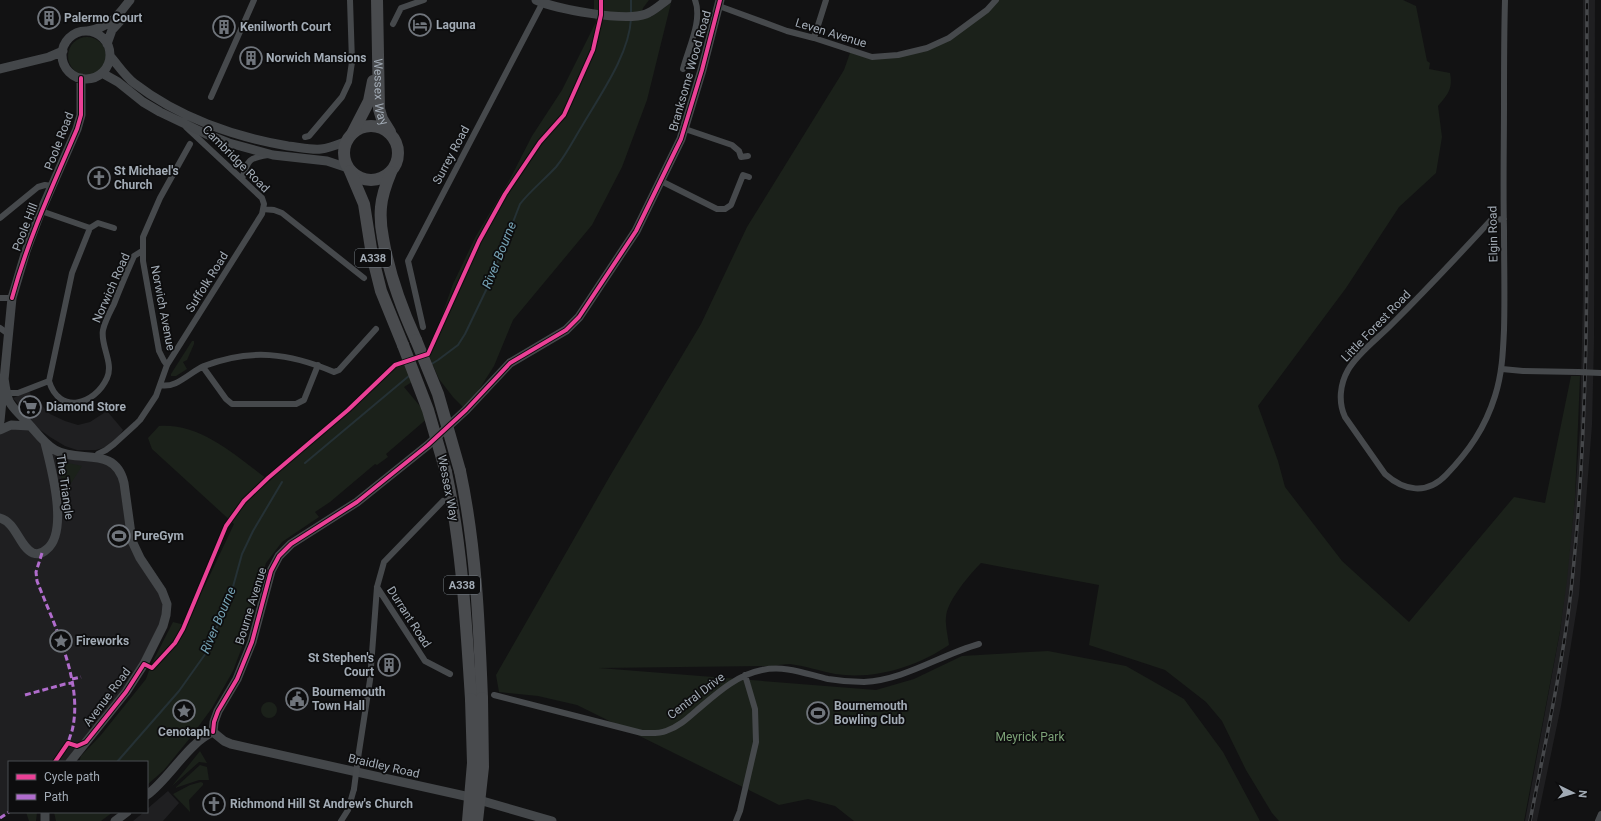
<svg xmlns="http://www.w3.org/2000/svg" width="1601" height="821" font-family="Roboto,sans-serif">
	<style>
		.built { fill: #1f1f21 }
		.green { fill: #1b211a }
		.lines { fill: none; stroke-linecap: round; stroke-linejoin: round }
		.stream { stroke: #253135; stroke-width: 2 }
		.street { stroke: #46494c; stroke-width: 6 }
		.secondary { stroke: #44474a; stroke-width: 9 }
		.highway { stroke: #494b4e; stroke-width: 12 }
		.rail-casing { stroke: #46484b; stroke-width: 3.5 }
		.rail { stroke: #0d0d0e; stroke-width: 2; stroke-dasharray: 6; stroke-linecap: butt }
		.street-bridge { stroke: #46494c; stroke-width: 6 }
		.highway-bridge { stroke: #494b4e; stroke-width: 12 }
		.quiet { stroke: #b06ccc; stroke-width: 3; stroke-dasharray: 6 3; stroke-linecap: butt }
		.cycleway-casing { stroke: #0d0d0e; stroke-width: 6 }
		.cycleway { stroke: #ea4096; stroke-width: 4 }
		.labels { text-anchor: middle; dominant-baseline: central; stroke-width: 3.5; stroke-linejoin: round; paint-order: stroke }
		.shield { fill: #0d0d0e; stroke: #757c83; stroke-width: 1 }
		.shield-label { font-size: 11px; font-weight: bold; fill: #a2abb5 }
		.poi-label { font-size: 12px; font-weight: bold; fill: #a2abb5; stroke: #0d0d0e; text-anchor: start }
		.street-label { font-size: 12px; fill: #a2abb5; stroke: #0d0d0e }
		.park-label { font-size: 12px; fill: #7ca277; stroke: #0d0d0e }
		.water-label { font-size: 13px; font-style: italic; fill: #75a2b4; stroke: #0d0d0e }
	</style>
	<rect width="100%" height="100%" fill="#121213"/>
	<path class="built" d="M1583,0H1595L1594,341L1592,425L1585,514L1579,595L1561,706L1537,821H1525L1560,631L1575,498L1580,428L1583,294Z
		M29,391L34,401L39,399L44,408L50,414L65,421L78,425L90,422L107,411L123,430L118,438L109,446L96,450H77L65,446L50,437L39,429L13,398Z
		M30,426L55,451L96,457L118,470L130,529L167,604L144,664L70,762H9V812L0,818V430Z
		M168,791L179,803L163,821H133L144,812H147V809Z"/>
	<path class="green" d="M594,0H649L643,8L641,15L651,17L671,3L647,100L622,167L592,225L513,320L494,366L466,410L453,397L439,379L428,354L453,284L476,236L510,179L532,136L562,90L596,22L594,14Z
		M996,0H1403L1416,6L1427,61L1430,63L1429,69L1450,73C1453,89 1448,94 1438,106L1442,137L1436,173L1399,207L1346,288L1258,406L1278,461L1285,487L1342,561L1409,622L1514,497L1545,503L1571,376H1580L1575,498L1567,580L1560,631L1524,821H1279L1272,813L1246,770L1222,721L1206,702L1165,670L1089,645L1099,585L981,563C970,574 947,601 946,617C945,626 948,636 949,645C916,667 875,680 835,674C820,671 806,666 790,664C785,664 778,665 772,666L599,668L876,690L914,679L962,656L1048,651L1126,666L1184,699L1223,752L1260,821H854L835,806L808,799L779,805L577,705L538,696L499,692L496,675L610,476L701,324L747,227L844,70L851,50L872,57L898,55L950,38Z
		M68 56a19 19 0 1 1 38 0a19 19 0 1 1-38 0Z
		M192,341H194V344L187,360L183,362L187,369L176,376H171V374Z
		M403,359L412,382L404,387L429,417L386,454L388,457L377,465L375,464L330,502L315,512L319,517L282,542L266,563L257,591L244,642L233,671L212,708L190,738L164,770L147,785V762H79L81,756L101,735L146,679L151,665L173,622L185,625L209,577L234,524L152,449L148,438L159,426C202,423 237,457 270,481L288,459L351,405L394,364Z
		M59,461L82,466L68,488L62,483Z
		M261 710a8 8 0 1 1 16 0a8 8 0 1 1-16 0Z
		M200,751L207,763L199,762L172,786Z
		M200,765L207,767L209,780H199L175,788Z
		M201,782L203,783V785L189,800L190,812L173,794L190,785Z
		M26,812H37L36,821H29Z
		M54,812H113L101,821H56Z"/>
	<g class="lines">
		<path class="stream" d="M631,0V13
			M430,365L438,360L458,345L465,334L489,284L520,204C531,190 544,180 556,167C566,155 574,139 582,126C600,95 629,55 631,19
			M305,463L410,375
			M117,762L179,691L206,653L231,594L242,554L253,531L282,482"/>
		<path class="street" d="M719,6L787,31L814,38L872,57L898,55L927,48L949,38L987,10L996,0
			M393,24L401,8L424,0
			M814,38L826,0
			M683,69C688,49 703,20 695,0
			M211,97L254,0
			M685,129L732,145L739,151L741,157L748,156
			M305,137L309,136L342,97L349,82L352,62L350,0
			M242,179C248,160 248,158 268,155
			M661,181L717,209H725L731,205L743,175L749,177
			M263,209L274,210L282,213L364,278
			M41,211L90,228
			M0,218L38,187L45,185L51,186
			M1504,219L1491,220C1458,256 1425,291 1390,326C1377,339 1357,354 1348,370C1340,384 1338,402 1345,417L1385,474C1404,491 1427,495 1446,475C1469,451 1485,428 1495,396C1502,374 1503,353 1504,330C1505,297 1504,264 1504,230C1503,188 1504,145 1504,103C1504,69 1504,34 1505,0
			M90,228L72,273L49,381C59,415 95,405 107,378C114,363 100,345 103,330C105,321 110,312 114,304C120,288 127,272 134,256L142,251
			M90,228L98,223L114,228
			M0,298H12
			M423,327L408,261L544,0
			M0,328L7,333
			M167,365L164,361L159,351L143,261V237L160,198L190,144
			M203,367L226,399L232,404H296L304,400L318,365
			M1502,369L1523,371L1578,372
			M160,385C176,389 190,372 204,366C251,348 289,353 334,372L339,370L376,329
			M6,393H18L49,381
			M96,457L98,454L106,450L114,444L136,424L140,420L156,396L167,365L262,214L264,204L262,198L186,127
			M377,587L425,661L450,674
			M494,695L642,733C649,733 659,734 666,731C678,727 687,719 696,711C716,694 736,675 762,670C785,665 806,674 828,679C840,681 852,682 864,682C905,680 940,655 979,644
			M358,758L370,680L377,587L384,562L443,501
			M341,821L348,810L354,789
			M736,821L740,811L756,742L755,709L745,675
			M1598,821L1601,814"/>
		<path class="secondary" d="M536,0C557,9 624,22 646,14C654,11 661,4 667,0
			M88,31C110,27 117,17 130,0
			M62 55a24 24 0 1 1 48 0a24 24 0 1 1-48 0Z
			M107,44L112,30L123,18
			M110,56C118,65 125,76 134,83C178,117 234,137 288,146C299,147 310,150 321,149C330,148 339,144 347,141
			M0,69L49,57L63,51
			M102,73L118,82L143,102L160,112L206,134L229,143L273,155L327,161L348,168
			M4,378C5,385 6,394 9,401C13,409 19,413 25,420C35,430 43,443 55,450C79,464 115,445 124,483L132,541L140,558L162,591L167,604L166,615L163,626L144,664L126,692L70,762
			M0,421L12,298L26,251L41,211L77,129L81,115V78
			M0,430L11,425L30,426
			M0,518C16,522 20,548 33,553C39,555 43,553 47,549C69,531 51,467 45,443
			M213,732L214,722L218,711L237,679L252,642L271,571L279,556L291,544L357,502L428,445L466,410L510,363L566,330L579,317L636,231L681,139L702,70L720,0
			M213,732L224,741L231,744L465,796L552,821
			M147,795C170,778 188,743 213,732
			M45,812V821
			M115,821L127,812"/>
		<g class="highway">
			<path id="s1" d="M377,0L379,109L382,119L390,132"/>
			<circle cx="371" cy="153" r="27"/>
			<path d="M353,132L369,101L373,81"/>
			<path d="M350,171L364,204L372,255L381,291L403,345"/>
			<path d="M391,172C386,184 382,195 381,207C380,218 381,228 383,238C389,274 401,307 416,340"/>
			<path d="M460,471C476,546 479,622 482,698"/>
			<path d="M446,472C462,546 466,623 471,699"/>
		</g>
		<g class="rail-casing">
			<path id="rail" d="M1530,821C1546,738 1565,656 1573,572C1592,382 1586,191 1587,0"/>
		</g>
		<use href="#rail" class="rail"/>
		<path class="street-bridge" d="M1578,372L1601,373
			M354,789L358,758"/>
		<path class="highway-bridge" d="M416,340L438,394L460,471
			M403,345L428,410L446,472
			M468,821L473,763L471,699
			M477,821L483,767L482,698"/>
		<path class="quiet" d="M42,553L36,572L37,581C54,625 84,683 72,731C70,736 69,741 67,745
			M72,679L81,677
			M25,695L65,684L72,683
			M0,818L9,812"/>
		<g class="cycleway-casing">
			<path id="cycleway" d="M12,298C28,239 53,185 77,129L81,115V78
				M213,732L214,722L218,711L237,679L252,642L271,571L279,556L291,544L357,502L428,445L466,410L510,363L566,330L579,317L636,231L681,139L702,70L720,0
				M55,762L68,743L77,746L86,742L126,692L144,664L152,668L175,643L183,629L226,526L244,501L268,478L348,410L395,365L428,354L479,241L505,194L540,142L564,115L593,50L601,15V0"/>
		</g>
		<use href="#cycleway" class="cycleway"/>
	</g>
	<defs>
		<g id="building-ring" transform="scale(1.15)"><circle r="9.5" fill="#0d0d0e" stroke="#70757c" stroke-width="1.5"/><path d="M-4-6H4V6H1V3H-1V6H-4ZM-2.5-4.3h1.7v1.8h-1.7ZM.8-4.3h1.7v1.8H.8ZM-2.5-1h1.7V.8h-1.7ZM.8-1h1.7V.8H.8Z" fill="#70757c"/></g>
		<g id="hotel-ring" transform="scale(1.15)"><circle r="9.5" fill="#0d0d0e" stroke="#70757c" stroke-width="1.5"/><path d="M-6-4.5h1.5V1H6V5H4.5V3h-9V5H-6ZM-4 0a1.8 1.8 0 1 1 3.6 0ZM.5 0V-2.5h3Q6-2.5 6 0Z" fill="#70757c"/></g>
		<g id="church-ring" transform="scale(1.15)"><circle r="9.5" fill="#0d0d0e" stroke="#70757c" stroke-width="1.5"/><path d="M-1.2-6h2.4v3.5h3.3v2.4h-3.3V6h-2.4V-.1h-3.3v-2.4h3.3Z" fill="#70757c"/></g>
		<g id="supermarket-ring" transform="scale(1.15)"><circle r="9.5" fill="#0d0d0e" stroke="#70757c" stroke-width="1.5"/><path d="M-6-5.5h2.5l.6 2H6L4.5 2H-2.5L-4.4-4H-6ZM-1.5 3.2a1.3 1.3 0 1 0 .1 0ZM3 3.2a1.3 1.3 0 1 0 .1 0Z" fill="#70757c"/></g>
		<g id="stadium-ring" transform="scale(1.15)"><circle r="9.5" fill="#0d0d0e" stroke="#70757c" stroke-width="1.5"/><path d="M0-5a6.5 5 0 1 0 0 10a6.5 5 0 1 0 0-10ZM-3.5-1.8h7v3.6h-7Z" fill="#70757c"/></g>
		<g id="sight-ring" transform="scale(1.15)"><circle r="9.5" fill="#0d0d0e" stroke="#70757c" stroke-width="1.5"/><path d="M0-6L1.8-2.2L6-1.7L2.9 1.2L3.7 5.4L0 3.3L-3.7 5.4L-2.9 1.2L-6-1.7L-1.8-2.2Z" fill="#70757c"/></g>
		<g id="civic-ring" transform="scale(1.15)"><circle r="9.5" fill="#0d0d0e" stroke="#70757c" stroke-width="1.5"/><path d="M-.6-6.5H3V-4.5H.6V-3L4-1V1h2V6H-6V1h2V-1L-.6-3ZM-1.2 2.5V6h2.4V2.5Z" fill="#70757c"/></g>
	</defs>
	<g fill-rule="evenodd">
		<use href="#building-ring" x="49" y="18"/>
		<use href="#hotel-ring" x="420" y="25"/>
		<use href="#building-ring" x="224" y="27"/>
		<use href="#building-ring" x="251" y="58"/>
		<use href="#church-ring" x="99" y="178"/>
		<use href="#supermarket-ring" x="30" y="407"/>
		<use href="#stadium-ring" x="119" y="536"/>
		<use href="#sight-ring" x="61" y="641"/>
		<use href="#building-ring" x="389" y="665"/>
		<use href="#civic-ring" x="297" y="699"/>
		<use href="#sight-ring" x="184" y="711"/>
		<use href="#stadium-ring" x="818" y="713"/>
		<use href="#church-ring" x="214" y="804"/>
	</g>
	<g class="labels">
		<g class="shield">
			<rect x="355" y="249" width="36" height="18" rx="3"/>
			<rect x="444" y="576" width="36" height="18" rx="3"/>
		</g>
		<g class="shield-label">
			<text x="373" y="258">A338</text>
			<text x="462" y="585">A338</text>
		</g>
		<g class="poi-label">
			<text x="64" y="18">Palermo Court</text>
			<text x="436" y="25">Laguna</text>
			<text x="240" y="27">Kenilworth Court</text>
			<text x="266" y="58">Norwich Mansions</text>
			<text x="114" y="171">St Michael's<tspan x="114" dy="14">Church</tspan></text>
			<text x="46" y="407">Diamond Store</text>
			<text x="134" y="536">PureGym</text>
			<text x="76" y="641">Fireworks</text>
			<text x="374" y="658" text-anchor="end">St Stephen's<tspan x="374" dy="14">Court</tspan></text>
			<text x="312" y="692">Bournemouth<tspan x="312" dy="14">Town Hall</tspan></text>
			<text x="834" y="706">Bournemouth<tspan x="834" dy="14">Bowling Club</tspan></text>
			<text x="184" y="732" text-anchor="middle">Cenotaph</text>
			<text x="230" y="804">Richmond Hill St Andrew's Church</text>
		</g>
		<g class="street-label">
			<text transform="translate(831 33) rotate(17)">Leven Avenue</text>
			<text transform="translate(690 71) rotate(-74)">Branksome Wood Road</text>
			<text stroke="none"><textPath href="#s1" startOffset="92">Wessex Way</textPath></text>
			<text transform="translate(59 141) rotate(-69)">Poole Road</text>
			<text transform="translate(451 155) rotate(-62)">Surrey Road</text>
			<text transform="translate(236 159) rotate(45)">Cambridge Road</text>
			<text transform="translate(25 227) rotate(-69)">Poole Hill</text>
			<text transform="translate(1493 234) rotate(-91)">Elgin Road</text>
			<text transform="translate(207 282) rotate(-58)">Suffolk Road</text>
			<text transform="translate(111 288) rotate(-66)">Norwich Road</text>
			<text transform="translate(163 308) rotate(79)">Norwich Avenue</text>
			<text transform="translate(1376 326) rotate(-46)">Little Forest Road</text>
			<text transform="translate(65 487) rotate(82)">The Triangle</text>
			<text transform="translate(448 488) rotate(79)">Wessex Way</text>
			<text transform="translate(251 606) rotate(-73)">Bourne Avenue</text>
			<text transform="translate(409 617) rotate(57)">Durrant Road</text>
			<text transform="translate(696 696) rotate(-37)">Central Drive</text>
			<text transform="translate(107 697) rotate(-53)">Avenue Road</text>
			<text transform="translate(384 766) rotate(13)">Braidley Road</text>
		</g>
		<g class="park-label">
			<text x="1030" y="737">Meyrick Park</text>
		</g>
		<g class="water-label">
			<text transform="translate(499 255) rotate(-68)">River Bourne</text>
			<text transform="translate(218 620) rotate(-67)">River Bourne</text>
		</g>
	</g>
	<rect x="8" y="761" width="140" height="52" fill="#0d0d0e" stroke="#494c51"/>
	<rect x="16" y="774" width="20" height="6" fill="#ea4096" stroke="#494c51"/>
	<text x="44" y="781" font-size="12" fill="#a2abb5">Cycle path</text>
	<rect x="16" y="794" width="20" height="6" fill="#b06ccc" stroke="#494c51"/>
	<text x="44" y="801" font-size="12" fill="#a2abb5">Path</text>
	<g transform="translate(1573 793) rotate(95)" stroke="#0d0d0e" stroke-width="3" paint-order="stroke">
	<path d="M0-3L7 15L0 10L-7 15Z" fill="#a2abb5"/>
	<text y="-6" font-size="11" font-weight="bold" text-anchor="middle" fill="#a2abb5">N</text>
	</g>
</svg>
